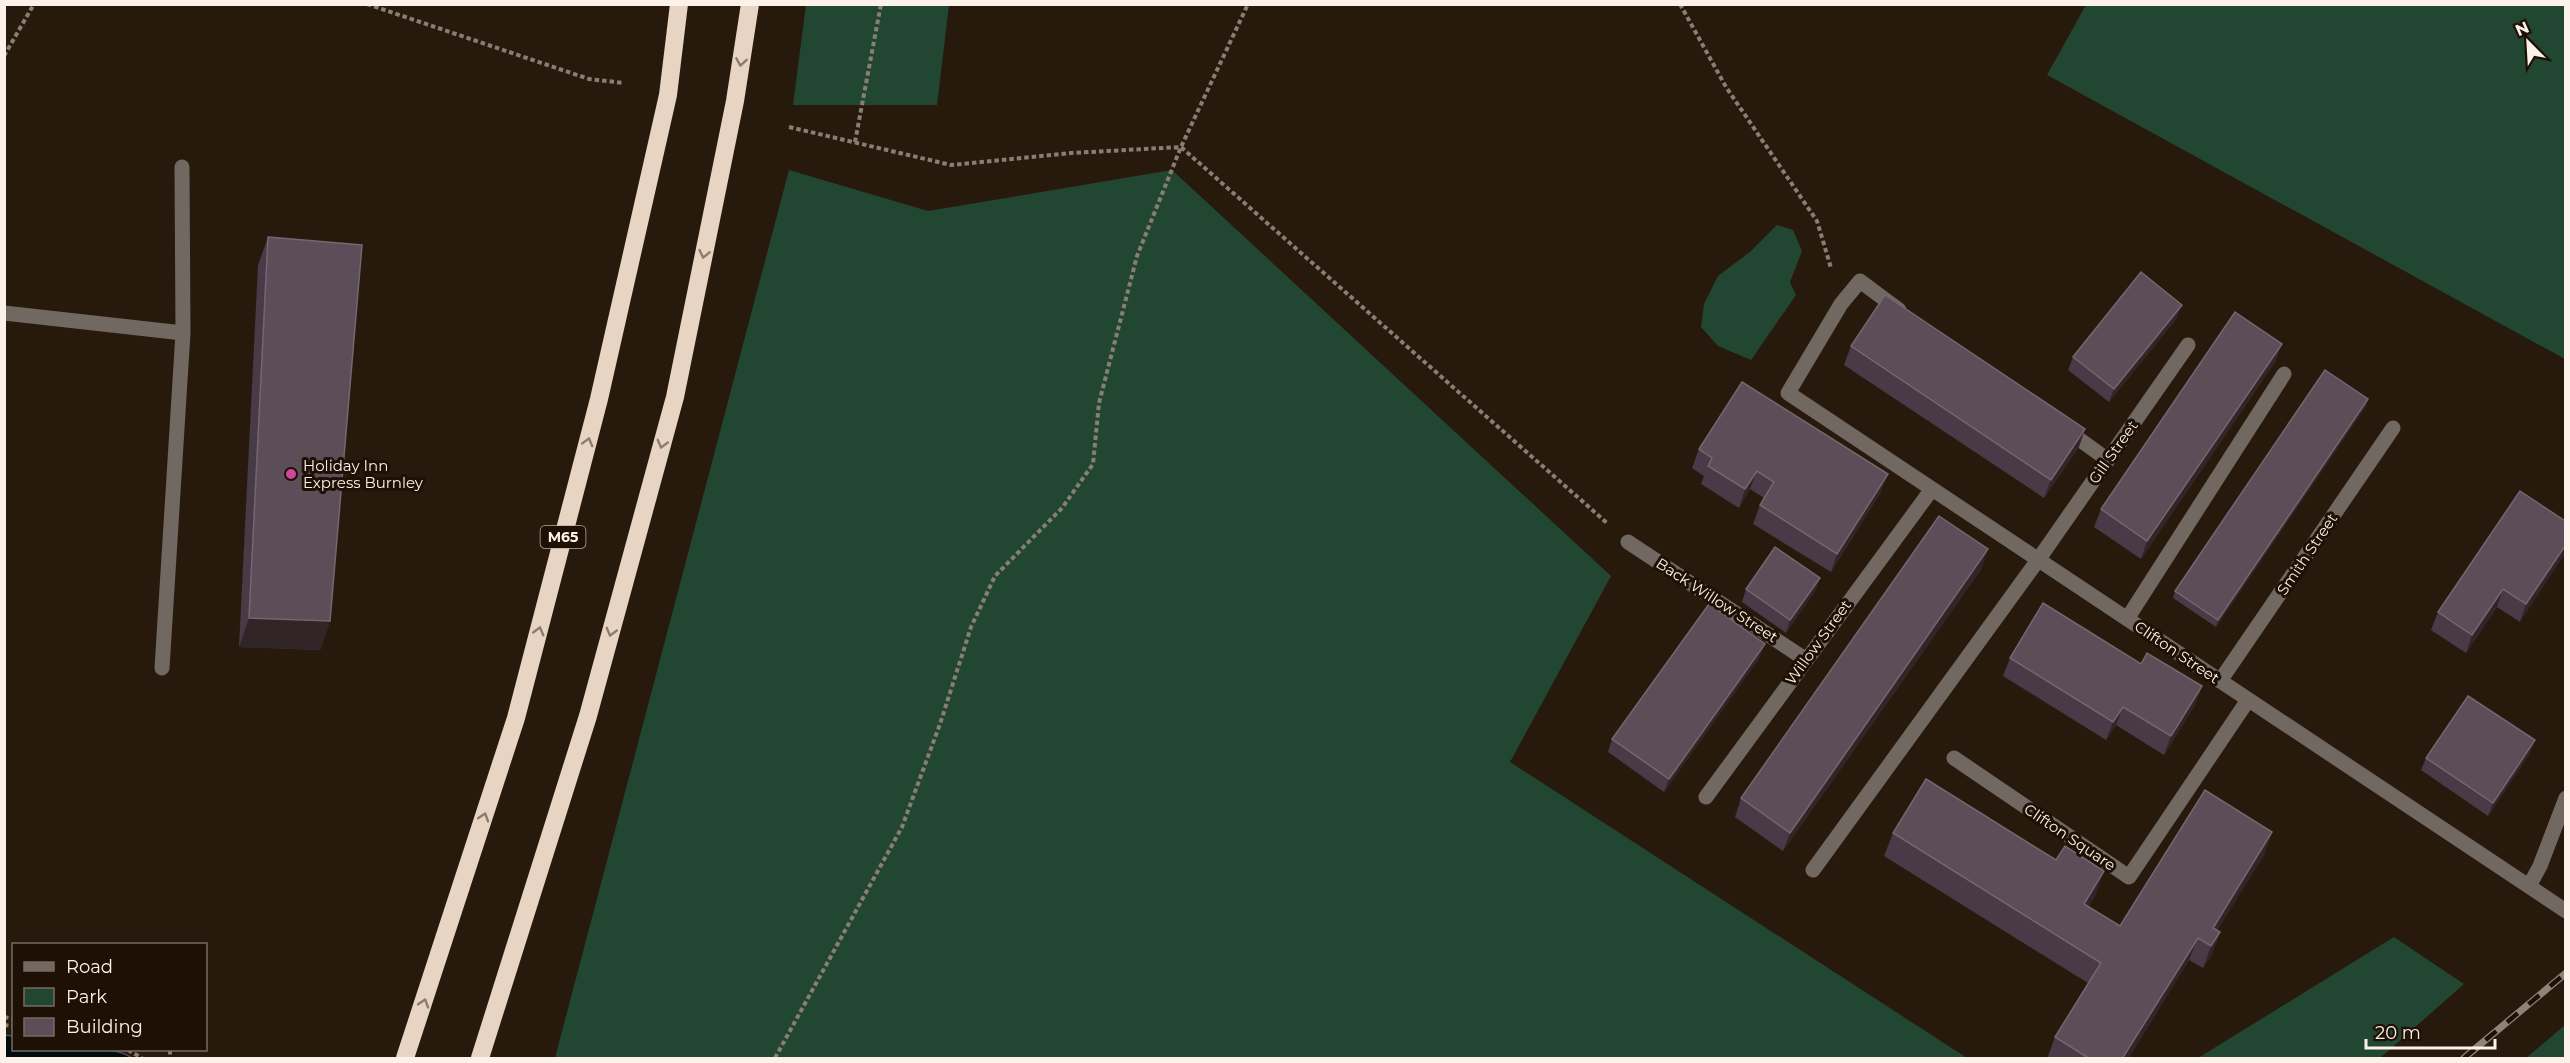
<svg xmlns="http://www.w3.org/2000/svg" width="2570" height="1063" font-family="Montserrat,sans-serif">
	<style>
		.green { fill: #214732 }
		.water { fill: #000d0f; stroke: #4c5250; stroke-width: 1.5 }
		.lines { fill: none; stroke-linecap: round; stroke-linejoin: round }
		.path { stroke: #897e72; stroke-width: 4; stroke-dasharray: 4.5 3; stroke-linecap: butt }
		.minor { stroke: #706861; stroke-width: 15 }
		.highway { stroke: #e7d4c2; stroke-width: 18 }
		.rail-casing { stroke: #908479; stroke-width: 7 }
		.rail { stroke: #1e1004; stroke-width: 4.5; stroke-dasharray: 14; stroke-linecap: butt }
		.wall { fill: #483a47 }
		.shaded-wall { fill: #322528 }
		.building { fill: #5b4e59; stroke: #74676f; stroke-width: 1.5 }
		.oneway { stroke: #8d7c6c }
		.hotel-dot { fill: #d1479c; stroke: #1e1004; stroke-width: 2 }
		.labels { text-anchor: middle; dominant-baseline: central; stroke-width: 6; stroke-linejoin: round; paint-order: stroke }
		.shield { fill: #1e1004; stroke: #b9aea4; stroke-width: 1.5 }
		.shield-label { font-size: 14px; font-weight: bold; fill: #fcf2e9 }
		.street-label { font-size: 15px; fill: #fcf2e9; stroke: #1e1004 }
		.poi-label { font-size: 15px; fill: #fcf2e9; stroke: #1e1004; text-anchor: start }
	</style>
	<rect width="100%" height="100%" fill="#271a0c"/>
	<path class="green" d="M806,5H949L937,105H793Z
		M2086,5H2565V359L2047,75Z
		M789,170L928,211L1172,170L1611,576L1510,762L1967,1058H555Z
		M1777,225L1793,230L1802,251L1790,282L1796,295L1751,360L1718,346L1701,327L1704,304L1718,276L1750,252Z
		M2394,937L2464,984L2380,1058H2198Z
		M2565,1025V1058H2526Z"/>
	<path class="water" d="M5,1035L13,1036L14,1050C43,1050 109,1041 132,1058H5Z"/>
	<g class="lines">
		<path class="path" d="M367,4L589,79L624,83
			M1680,4L1726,87L1817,221L1831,268
			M4,56L34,4
			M789,127L951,165L1071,153L1181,147L1607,523
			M855,142L881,4
			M4,1017L14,1019
			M4,1025L14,1026
			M128,1050L142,1058
			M170,1050V1058
			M775,1058L902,827L940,724L971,627L995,576L1062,508L1093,464L1099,403L1137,256L1181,147L1248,4"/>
		<path class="minor" d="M1899,310L1860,281L1841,304L1788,393L2566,911
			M4,313L183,333L182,167
			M2065,429L2108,460
			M1628,542L1805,659
			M2127,619L2284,374
			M162,668L183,333
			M2220,681L2393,428
			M1954,758L2129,877L2248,700
			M1706,797L1932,489
			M1813,870L2038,560L2188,345
			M2529,886L2540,866L2566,798"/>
		<path class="highway" d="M405,1058L516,718L599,399L668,95L679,4
			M480,1058L588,716L675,397L735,101L750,4"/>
		<g class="rail-casing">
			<path id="rail" d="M2464,1058L2566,973"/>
		</g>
		<use href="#rail" class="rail"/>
	</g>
	<path class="wall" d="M268,237L330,621L320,650L239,647L258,265Z
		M2177,318L2109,402L2068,370L2073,357Z
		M2282,344L2275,362L2141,559L2094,527L2101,509Z
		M1851,346L2079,447L2044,498L1844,365Z
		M2368,399L2366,406L2216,627L2173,598L2175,591Z
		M1699,449L1881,492L1831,572L1753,524L1760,505L1764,498L1750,489L1739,508L1701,484L1704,476L1692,468Z
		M2565,521L2520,622L2497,607L2466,653L2431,630L2438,612Z
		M1982,568L1783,851L1735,817L1741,798Z
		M1820,578L1815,591L1786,633L1742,602L1746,589Z
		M1760,657L1664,792L1608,752L1612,739Z
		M2010,658L2141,664L2202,686L2195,705L2164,755L2116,725L2106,740L2003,676Z
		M2530,753L2488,816L2421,770L2426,758Z
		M2272,832L2264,855L2217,930L2220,932L2212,954L2203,968L2189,960L2128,1059H2047L2055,1037L2088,983L1884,856L1893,833L2056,860L2096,894L2088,907L2120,926Z"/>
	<path class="shaded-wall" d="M2182,305L2177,318L2109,402L2114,389Z
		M2282,344L2275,362L2141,559L2147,541Z
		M2368,399L2366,406L2216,627L2218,620Z
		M2085,429L2079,447L2044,498L2051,480Z
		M1757,471L1750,489L1739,508L1745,489Z
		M1888,474L1881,492L1831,572L1837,554Z
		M2565,546V554L2520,622L2526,604Z
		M1988,549L1982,568L1783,851L1790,833Z
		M1820,578L1815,591L1786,633L1790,620Z
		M2503,589L2497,607L2466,653L2472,635Z
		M249,618L330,621L320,650L239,647Z
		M1765,644L1760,657L1664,792L1669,779Z
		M2202,686L2195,705L2164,755L2171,736Z
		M2123,707L2116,725L2106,740L2113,722Z
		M2535,740L2530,753L2488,816L2493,803Z
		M2272,832L2264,855L2209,944L2213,928Z
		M2104,871L2096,894L2075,927L2084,904Z
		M2220,932L2212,954L2203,968L2211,946Z
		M2198,938L2189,960L2128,1059H2122Z"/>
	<path class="building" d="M268,237L362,245L330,621L249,618Z
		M2141,272L2182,305L2114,389L2073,357Z
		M1885,295L2085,429L2051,480L1851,346Z
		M2235,312L2282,344L2147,541L2101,509Z
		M2325,370L2368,399L2218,620L2175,591Z
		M1742,382L1888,474L1837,554L1760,505L1774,482L1757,471L1745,489L1708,466L1712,458L1699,449Z
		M2520,491L2565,521V546L2526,604L2503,589L2472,635L2438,612Z
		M1939,516L1988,549L1790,833L1741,798Z
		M1775,547L1820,578L1790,620L1746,589Z
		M2043,603L2141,664L2147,653L2202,686L2171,736L2123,707L2113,722L2010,658Z
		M1709,604L1765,644L1669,779L1612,739Z
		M2468,696L2535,740L2493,803L2426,758Z
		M1926,779L2056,860L2065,846L2104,871L2084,904L2120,926L2205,790L2272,832L2213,928L2220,932L2211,946L2198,938L2122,1059H2090L2055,1037L2101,963L1893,833Z"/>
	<defs><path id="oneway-chevron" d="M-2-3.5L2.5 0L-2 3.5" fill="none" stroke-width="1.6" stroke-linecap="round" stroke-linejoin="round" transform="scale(1.5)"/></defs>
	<g class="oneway">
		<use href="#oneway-chevron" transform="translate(741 62) rotate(99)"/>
		<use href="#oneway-chevron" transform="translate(704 254) rotate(102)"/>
		<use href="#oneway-chevron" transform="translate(588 442) rotate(-75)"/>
		<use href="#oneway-chevron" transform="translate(662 444) rotate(105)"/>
		<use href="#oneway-chevron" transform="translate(539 631) rotate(-75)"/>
		<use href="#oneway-chevron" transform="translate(611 632) rotate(105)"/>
		<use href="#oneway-chevron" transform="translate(484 817) rotate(-72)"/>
		<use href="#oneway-chevron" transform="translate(424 1003) rotate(-72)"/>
	</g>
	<circle class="hotel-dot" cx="291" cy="474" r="6"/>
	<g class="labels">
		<rect class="shield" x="540.5" y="526" width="45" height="22" rx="4.5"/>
		<g class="shield-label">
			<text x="563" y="537">M65</text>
		</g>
		<g class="street-label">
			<text transform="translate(2113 452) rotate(-55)">Gill Street</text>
			<text transform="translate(2307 554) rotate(-56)">Smith Street</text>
			<text transform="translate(1717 600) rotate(33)">Back Willow Street</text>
			<text transform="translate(1818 642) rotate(-54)">Willow Street</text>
			<text transform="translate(2177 652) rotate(34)">Clifton Street</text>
			<text transform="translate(2070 837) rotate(34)">Clifton Square</text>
		</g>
		<g class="poi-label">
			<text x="303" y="465">Holiday Inn<tspan x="303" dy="17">Express Burnley</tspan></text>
		</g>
	</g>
	<rect width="2570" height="1063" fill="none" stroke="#fcf2e9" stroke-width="12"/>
	<rect x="12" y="943" width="195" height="108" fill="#1e1004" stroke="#776a60" stroke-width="1.5"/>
	<rect x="24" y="962" width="30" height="9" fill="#706861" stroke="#776a60" stroke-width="1.5"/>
	<text x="66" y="973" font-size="18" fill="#fcf2e9">Road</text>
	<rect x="24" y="988" width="30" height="18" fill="#214732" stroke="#776a60" stroke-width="1.5"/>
	<text x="66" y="1003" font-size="18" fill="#fcf2e9">Park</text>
	<rect x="24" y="1018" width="30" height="18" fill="#5b4e59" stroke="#776a60" stroke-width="1.5"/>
	<text x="66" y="1033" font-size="18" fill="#fcf2e9">Building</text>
	<g transform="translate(2528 42) rotate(336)" stroke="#1e1004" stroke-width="4.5" paint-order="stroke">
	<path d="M0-4.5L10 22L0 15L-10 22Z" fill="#fcf2e9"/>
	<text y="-9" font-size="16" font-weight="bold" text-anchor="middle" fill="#fcf2e9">N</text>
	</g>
	<path d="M2366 1039v9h129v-9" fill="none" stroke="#fcf2e9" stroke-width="3"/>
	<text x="2375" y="1039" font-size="18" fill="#fcf2e9" stroke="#1e1004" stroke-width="4.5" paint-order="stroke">20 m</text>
</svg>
